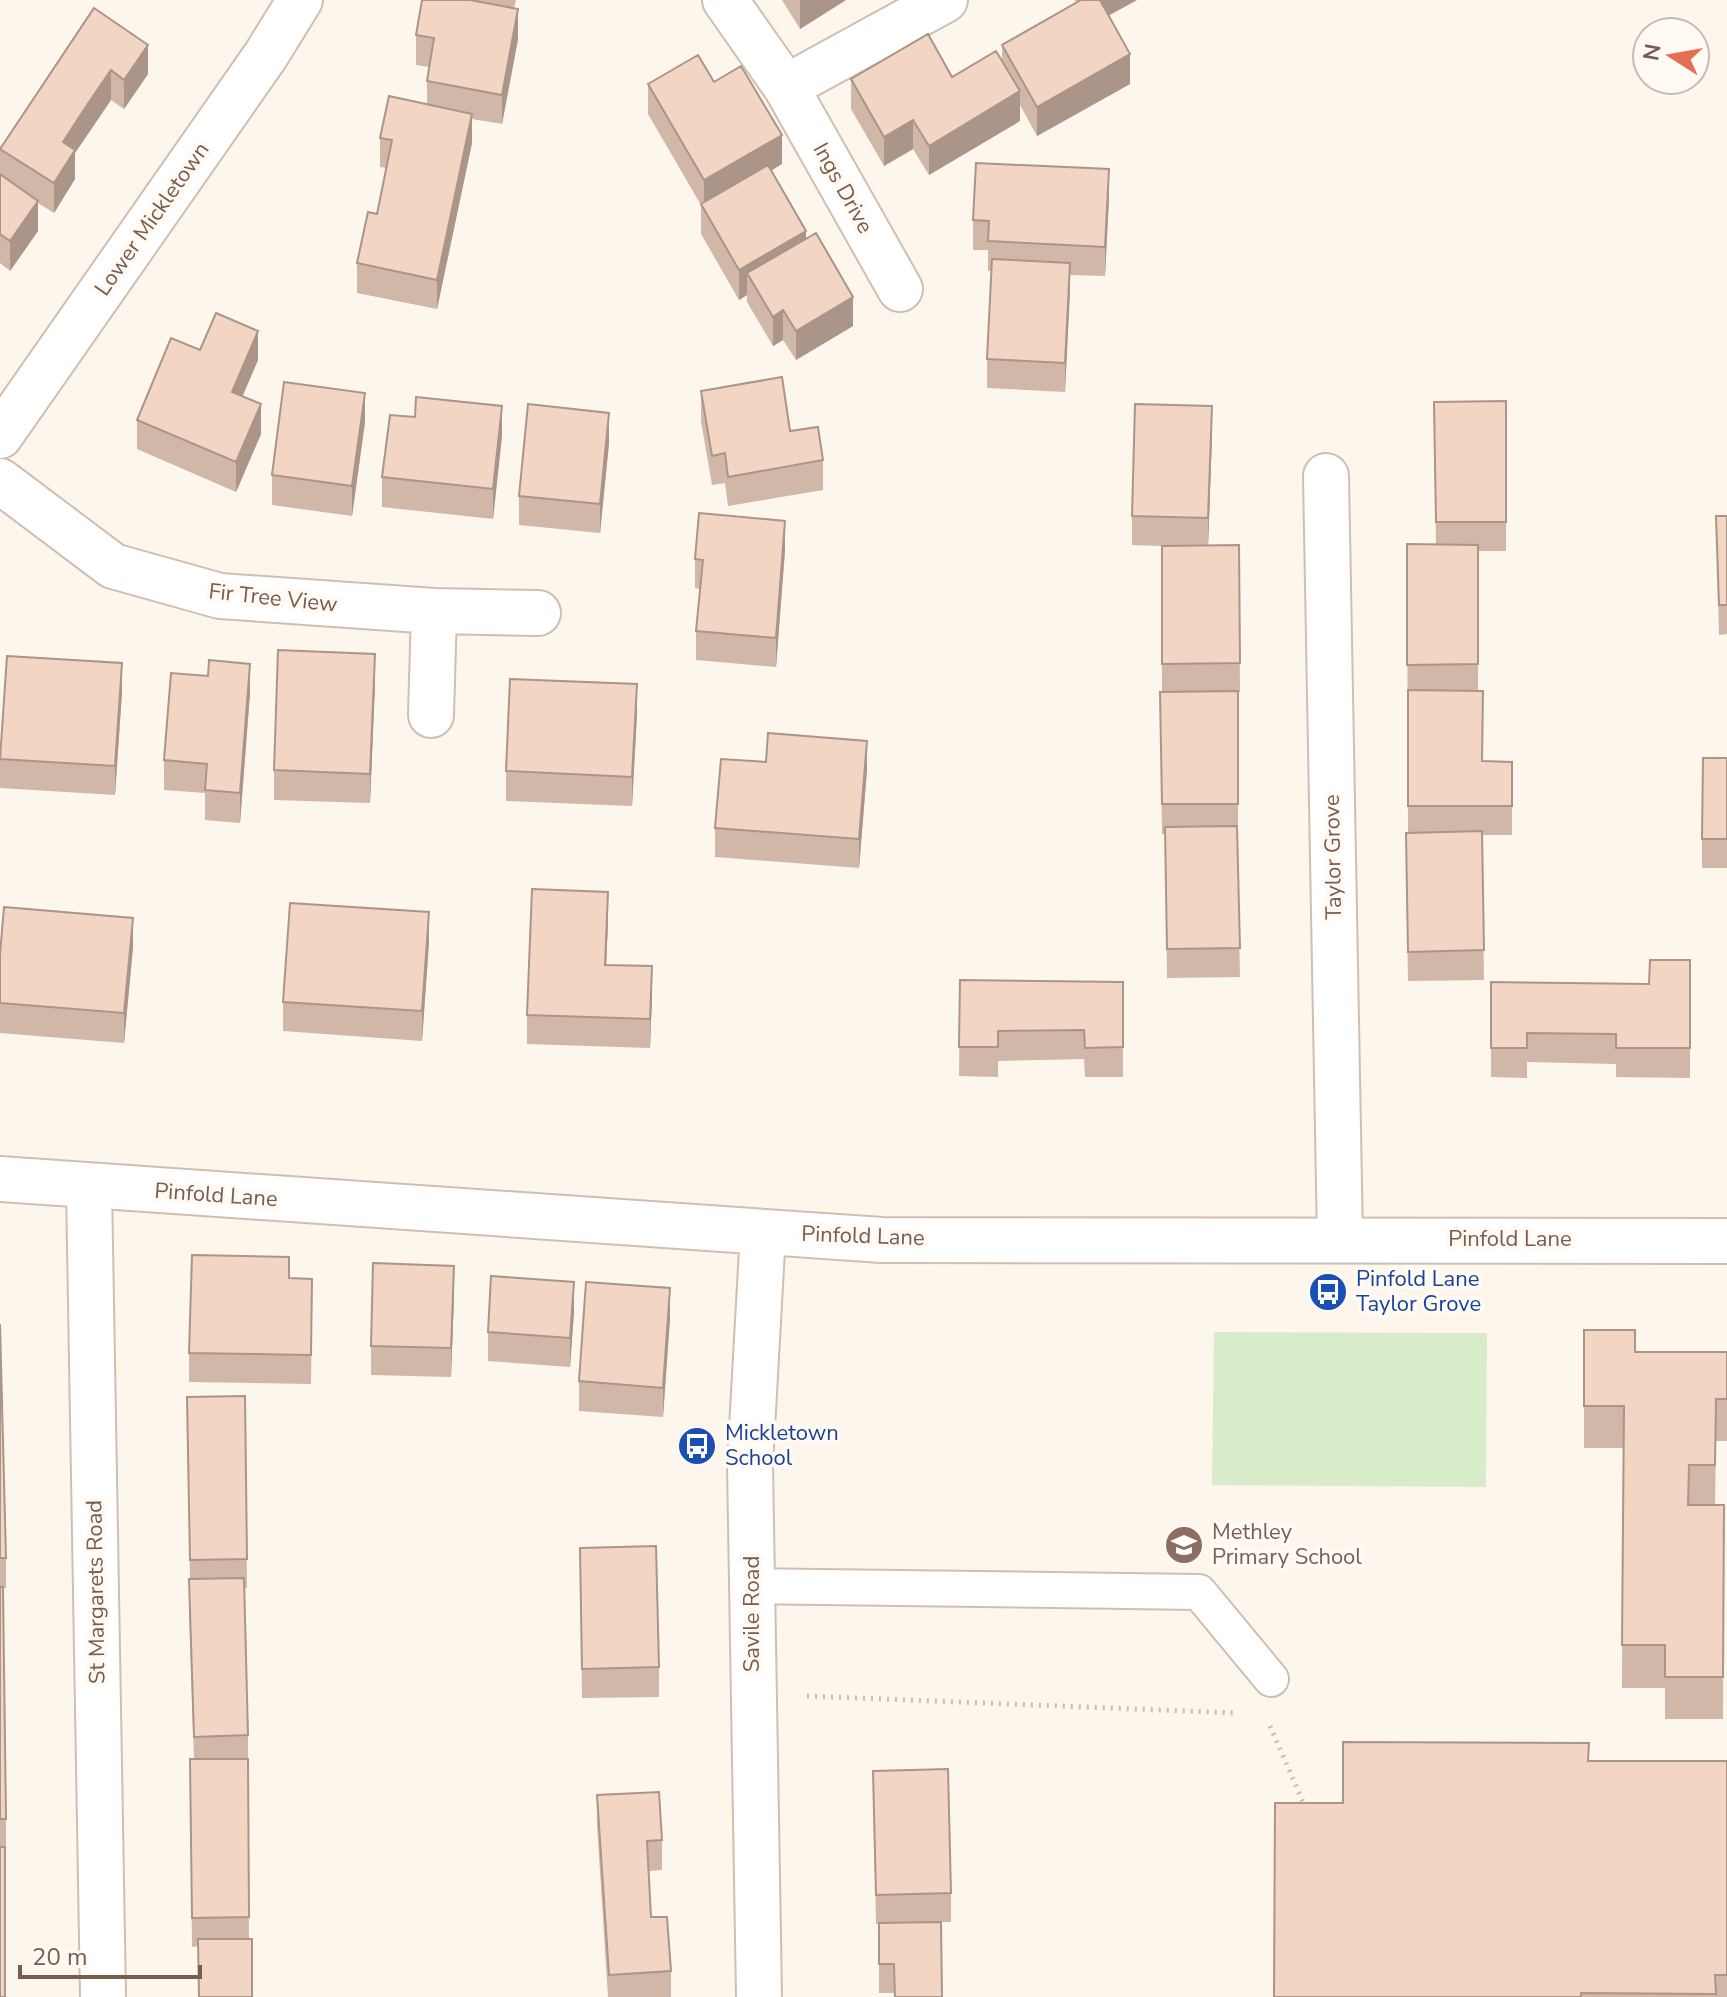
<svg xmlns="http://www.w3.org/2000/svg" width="1727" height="1997" font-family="'Nunito Sans',sans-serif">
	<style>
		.green { fill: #d8ecc9 }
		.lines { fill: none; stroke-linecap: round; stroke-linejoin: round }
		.service-casing { stroke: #d1beb0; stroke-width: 38 }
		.minor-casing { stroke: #d1beb0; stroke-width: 48 }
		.tertiary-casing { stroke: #d1beb0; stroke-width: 48 }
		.path { stroke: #d9b8a5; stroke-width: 5; stroke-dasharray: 2 6; stroke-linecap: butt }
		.service { stroke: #fff; stroke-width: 34 }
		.minor { stroke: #fff; stroke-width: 44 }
		.tertiary { stroke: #fff; stroke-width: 44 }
		.wall { fill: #d1b7a8 }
		.shaded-wall { fill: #aa9588 }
		.building { fill: #f3d5c3; stroke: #aa9588; stroke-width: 2 }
		.labels { text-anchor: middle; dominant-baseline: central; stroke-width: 8; stroke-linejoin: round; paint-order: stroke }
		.street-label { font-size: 22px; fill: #7a5c4d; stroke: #fffaf3 }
		.transit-label { font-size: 22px; fill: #164399; stroke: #fffaf3; text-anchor: start }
		.education-label { font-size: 22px; fill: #785e54; stroke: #fffaf3; text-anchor: start }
	</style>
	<rect width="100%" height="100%" fill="#fdf6ec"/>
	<path class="green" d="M1214,1332L1487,1333L1486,1487L1212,1485Z"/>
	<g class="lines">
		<g class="service-casing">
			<path id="service" d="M752,1586L1199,1592L1271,1679"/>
		</g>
		<g class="minor-casing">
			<path id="minor" d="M725,0L786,87L900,289
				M786,87L945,0
				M1326,476L1340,1239
				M0,481L113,566L220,596L434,611L538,613
				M431,715L434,611
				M89,1187L103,1997"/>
		</g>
		<g class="tertiary-casing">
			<path id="tertiary" d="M0,436L266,55L300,0
				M0,1179L882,1240L1727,1241
				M759,1997L750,1464L763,1232"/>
		</g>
		<path class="path" d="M807,1696L1237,1713
			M1270,1726L1306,1809"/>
		<use href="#service" class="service"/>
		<use href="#minor" class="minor"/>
		<use href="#tertiary" class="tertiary"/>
	</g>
	<path class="wall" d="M422,0H516L514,8L518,39L502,124L472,119V143L437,309L357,293V263L377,214L386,168L380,167V138L427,104V81L429,67L416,65V35Z
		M782,0H846L800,29Z
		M1075,0H1137L1108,16L1130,84L1037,136L1020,105V121L929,175L913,149L884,166L851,109V79L952,77L1002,62V45L1076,3Z
		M94,8L148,74L124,109L111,100L75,153V179L54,213L38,203V231L10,271L0,263V149Z
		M714,82L782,164L771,171L853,326L796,360L783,340L773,346L747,302V295L739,300L701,234V205L648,114V84Z
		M1109,198L1105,276L1070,275L1065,392L987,388V359L992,271H988V250H973V220Z
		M258,360L242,396L261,434L236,492L137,449V420Z
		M701,391L790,431L823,460V490L728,506L725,483L712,485L701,421Z
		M1506,401V551H1478V691L1482,761L1512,762V835H1482L1484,980L1408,981L1406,862L1408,833L1407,544L1436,545L1434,431Z
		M415,417L502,436L493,519L382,507V477Z
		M365,422L352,516L272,505V475Z
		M1212,435L1208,545H1239L1240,692H1238V833H1237L1240,977L1167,978L1165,834H1162L1160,692H1162V546L1132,545V516Z
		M609,443L600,533L519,525V496Z
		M1716,516H1727V634L1719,635Z
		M785,550L776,667L696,660V631L700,589L695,588V559Z
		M375,683L370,803L274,800V770Z
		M122,692L115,795L0,788V759Z
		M250,693L240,823L205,820V793L164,790V760Z
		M637,714L632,806L506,801V771Z
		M1727,758V868H1702V839Z
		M766,762L867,770L859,868L715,857V828Z
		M608,921L606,965L652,995L650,1048L527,1044V1015Z
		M429,942L422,1041L283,1031V1002Z
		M133,947L124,1043L0,1033V954Z
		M1690,960V1078L1616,1077V1064L1527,1062V1078L1491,1077V982L1649,984Z
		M960,980L1123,982V1077H1085L1084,1059L998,1061V1077L959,1076Z
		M289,1278L312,1308L311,1384L189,1382V1353Z
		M454,1295L451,1377L371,1375V1346Z
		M574,1312L570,1367L488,1361V1332Z
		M670,1318L663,1417L579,1411V1381Z
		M0,1324L6,1558V1588H3L6,1819V1848H5L0,1997Z
		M1584,1330L1635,1352H1727V1441H1716L1715,1505H1724L1723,1719H1665V1688H1622L1623,1448H1584Z
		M245,1396L247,1588H244L248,1735L249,1939L192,1947L190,1759H194L189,1609V1579H190L187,1426Z
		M580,1548L659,1667V1697L582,1698Z
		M1589,1761H1727V1997H1274L1343,1803Z
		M873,1771L951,1893V1922H941L894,1993H879V1924H876Z
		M597,1795L662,1840V1870L649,1871L651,1917L671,1971V1997H608L597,1825Z"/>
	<path class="shaded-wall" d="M800,0H846L800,29Z
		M1100,0H1137L1100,20Z
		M518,9V39L502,124V95Z
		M148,45V74L124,109V80Z
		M1130,54V84L1037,136V107Z
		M111,70V100L75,153V179L54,213V183L63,142Z
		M1020,91V121L929,175V146Z
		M472,114V143L437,309V280Z
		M913,120V149L884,166V137Z
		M782,135V164L704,209V180Z
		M1109,169V198L1105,276V247Z
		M38,201V231L10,271V241Z
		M806,231V261L747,273V295L739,300V270Z
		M1070,263V293L1065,392V363Z
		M853,297V326L796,360V331Z
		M783,310V340L773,346V317Z
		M258,331V360L232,421V392Z
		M365,393V422L352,516V486Z
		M261,404V434L236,492V462Z
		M502,406V436L493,519V489Z
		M1212,406V435L1208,548V518Z
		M609,413V443L600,533V504Z
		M785,521V550L776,667V638Z
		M375,654V683L370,803V774Z
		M122,663V692L115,795V766Z
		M250,664V693L240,823V793Z
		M637,684V714L632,806V777Z
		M867,741V770L859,868V839Z
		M608,892V921L605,994V965Z
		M429,912V942L422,1041V1011Z
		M133,918V947L124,1043V1013Z
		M652,966V995L650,1048V1019Z
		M454,1266V1295L451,1377V1348Z
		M574,1282V1312L570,1367V1338Z
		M670,1288V1318L663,1417V1388Z"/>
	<path class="building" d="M422,0H470L518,9L502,95L427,81L434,38L416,35Z
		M1081,0H1100L1130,54L1037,107L1002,45Z
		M94,8L148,45L124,80L111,70L87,105L63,142L75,150L54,183L0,149Z
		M928,34L952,77L996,51L1020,91L929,146L913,120L884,137L851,79Z
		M698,55L714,82L741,66L782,135L704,180L648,84Z
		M389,96L472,114L437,280L357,263L368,212L377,214L392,140L380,138Z
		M976,163L1109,169L1105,247L988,241L989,221L973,220Z
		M768,165L806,231L739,270L701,204Z
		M0,174L38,201L10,241L0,234Z
		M816,233L853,297L796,331L783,310L773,317L747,273Z
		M992,259L1070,263L1065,363L987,359Z
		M216,313L258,331L232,392L261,404L236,462L137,420L171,338L200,350Z
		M782,377L790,431L818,427L823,460L728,477L725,453L712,456L701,391Z
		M284,382L365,393L352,486L272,475Z
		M416,397L502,406L493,489L382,477L390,415L415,417Z
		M1506,401V522H1436L1434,402Z
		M528,404L609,413L600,504L519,496Z
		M1135,404L1212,406L1208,518L1132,516Z
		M699,513L785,521L776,638L696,631L703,560L695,559Z
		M1716,516H1727V605H1719Z
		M1407,544L1478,545V664L1407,665Z
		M1239,545L1240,663L1162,664V546Z
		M278,650L375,654L370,774L274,770Z
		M7,656L122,663L115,766L0,759Z
		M209,660L250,664L240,793L205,790L207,764L164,760L171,673L208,676Z
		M510,679L637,684L632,777L506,771Z
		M1408,690L1483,691L1482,761L1512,762V806H1408Z
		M1238,691V804H1162L1160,692Z
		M768,733L867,741L859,839L715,828L721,759L766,762Z
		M1703,758H1727V839H1702Z
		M1237,826L1240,948L1167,949L1165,827Z
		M1482,831L1484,950L1408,952L1406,833Z
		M532,889L608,892L605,965L652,966L650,1019L527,1015Z
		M290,903L429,912L422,1011L283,1002Z
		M4,907L133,918L124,1013L0,1003V954Z
		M1650,960H1690V1048H1616V1034L1527,1033V1048H1491V982L1649,984Z
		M960,980L1123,982V1047L1085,1048L1084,1030L998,1031V1047H959Z
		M192,1255L289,1257V1278L312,1279L311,1355L189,1353Z
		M373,1263L454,1266L451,1348L371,1346Z
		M491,1276L574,1282L570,1338L488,1332Z
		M586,1282L670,1288L663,1388L579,1381Z
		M0,1324L6,1558H0Z
		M1584,1330H1635V1352H1727V1399H1716L1715,1465H1689L1688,1505H1724L1723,1677H1665V1645H1622L1624,1406H1584Z
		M245,1396L247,1559L190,1560L187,1397Z
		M656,1546L659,1667L582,1669L580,1548Z
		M244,1578L248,1735L194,1737L189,1579Z
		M0,1587H3L6,1819H0Z
		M1343,1742L1589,1743L1588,1761H1727V1975H1715L1716,1994L1581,1993V1997H1274L1275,1803H1343Z
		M190,1759H248L249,1917L192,1918Z
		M948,1769L951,1893L876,1895L873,1771Z
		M659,1792L662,1840L647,1841L651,1917H667L671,1971L609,1975L597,1795Z
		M0,1847H5V1997H0Z
		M941,1922L942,1997H895L894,1964H879V1923Z
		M198,1939H252V1997H199Z"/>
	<defs>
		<g id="bus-disc" transform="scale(2)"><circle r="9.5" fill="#1a4fb4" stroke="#fffaf3"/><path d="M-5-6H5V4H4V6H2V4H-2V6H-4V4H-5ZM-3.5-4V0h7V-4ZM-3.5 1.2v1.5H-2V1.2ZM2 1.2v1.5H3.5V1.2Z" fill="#fff"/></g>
		<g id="school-disc" transform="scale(2)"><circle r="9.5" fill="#8d6e63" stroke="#fffaf3"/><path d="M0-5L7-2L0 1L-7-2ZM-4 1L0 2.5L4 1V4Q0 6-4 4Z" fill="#fff"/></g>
	</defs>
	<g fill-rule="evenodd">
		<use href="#bus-disc" x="1328" y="1292"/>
		<use href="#bus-disc" x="697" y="1446"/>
		<use href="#school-disc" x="1184" y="1545"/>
	</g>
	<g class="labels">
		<g class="street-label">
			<text transform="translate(843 188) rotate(61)">Ings Drive</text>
			<text transform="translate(152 219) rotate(-55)">Lower Mickletown</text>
			<text transform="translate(273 598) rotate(6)">Fir Tree View</text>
			<text transform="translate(1333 857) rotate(-91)">Taylor Grove</text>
			<text transform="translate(216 1195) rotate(4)">Pinfold Lane</text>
			<text transform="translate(863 1236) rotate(2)">Pinfold Lane</text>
			<text x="1510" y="1239">Pinfold Lane</text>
			<text transform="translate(96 1592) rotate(-91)">St Margarets Road</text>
			<text transform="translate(752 1614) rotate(-90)">Savile Road</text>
		</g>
		<g class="transit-label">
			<text x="1356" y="1279">Pinfold Lane<tspan x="1356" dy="25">Taylor Grove</tspan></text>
			<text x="725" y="1433">Mickletown<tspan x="725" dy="25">School</tspan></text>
		</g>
		<g class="education-label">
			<text x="1212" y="1532">Methley<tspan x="1212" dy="25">Primary School</tspan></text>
		</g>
	</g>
	<g transform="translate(1671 56) rotate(281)"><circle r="38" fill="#fffaf3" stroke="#cabbb1" stroke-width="2"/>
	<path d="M0-6L14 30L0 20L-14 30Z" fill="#e76f51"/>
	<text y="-12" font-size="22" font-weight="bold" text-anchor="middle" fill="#7a5c4d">N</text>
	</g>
	<path d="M20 1965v12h180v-12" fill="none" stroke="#7a5c4d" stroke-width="4"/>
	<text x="32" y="1965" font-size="24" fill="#7a5c4d" stroke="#fffaf3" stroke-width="6" paint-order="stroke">20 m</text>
</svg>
